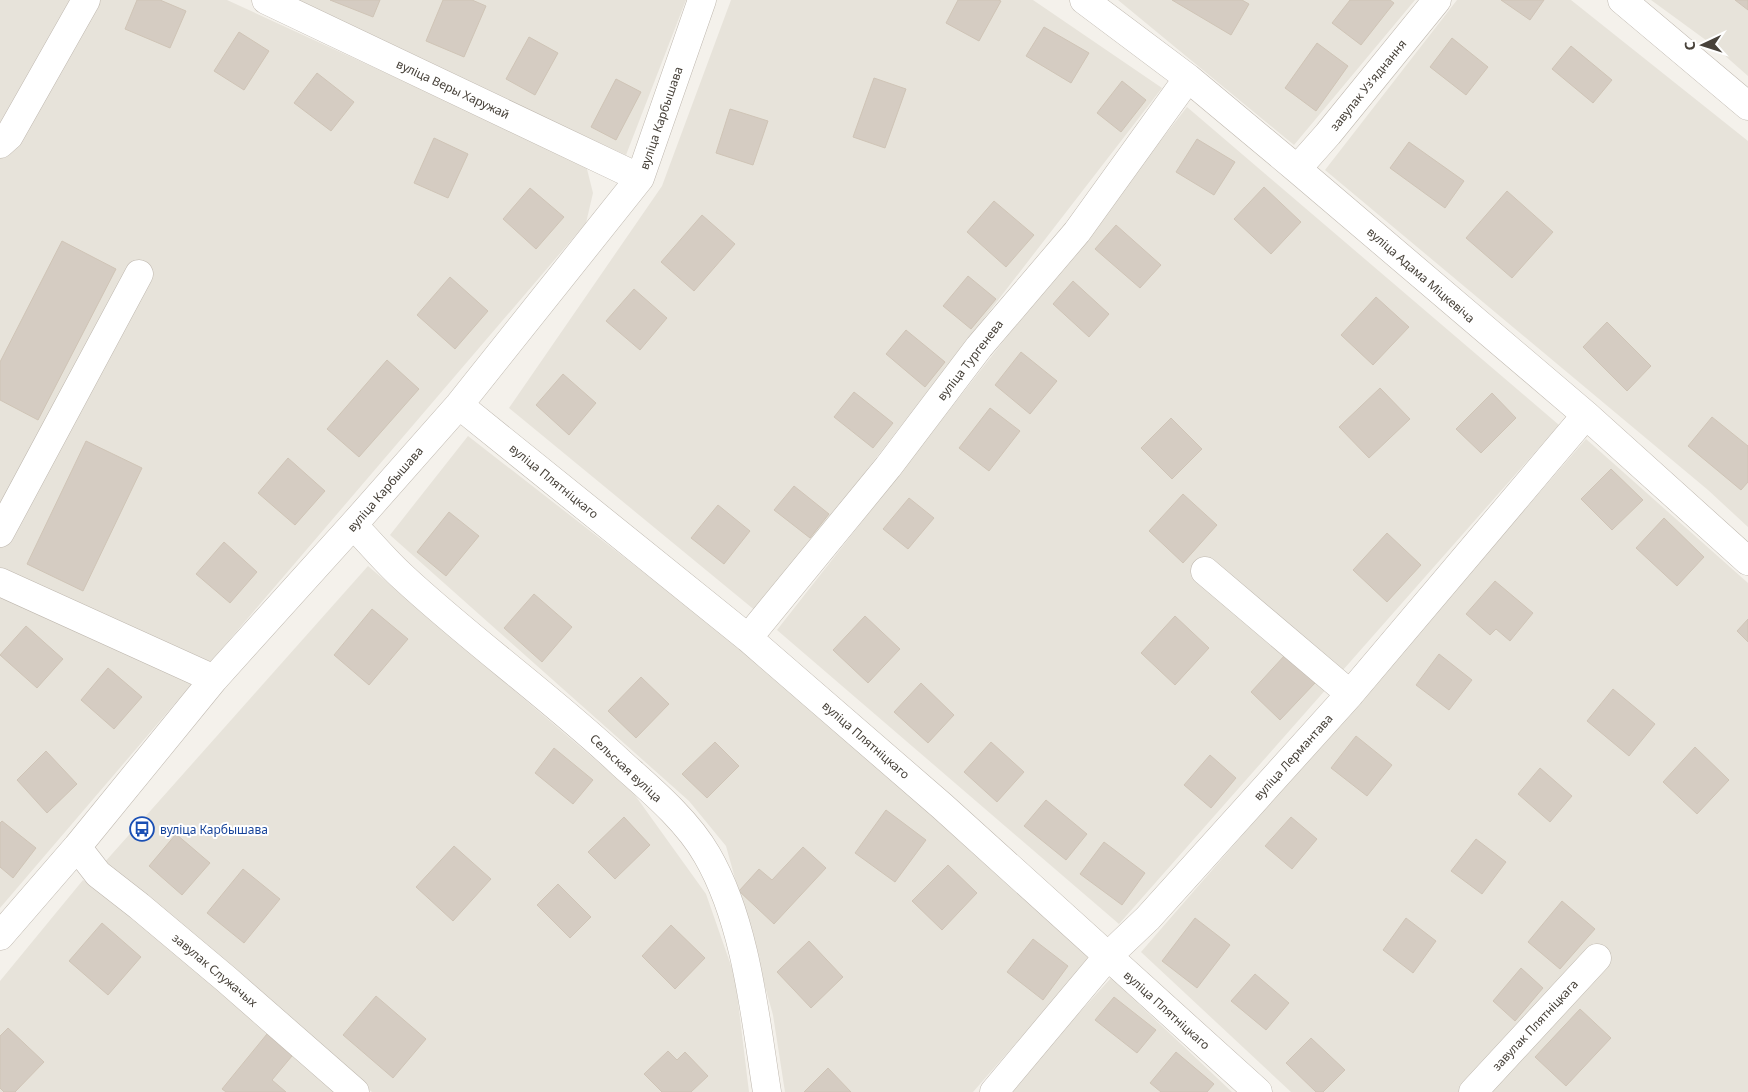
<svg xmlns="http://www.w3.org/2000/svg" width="1748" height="1092" font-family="'Noto Sans',sans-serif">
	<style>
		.residential { fill: #e7e3da }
		.building { fill: #d5ccc2; stroke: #cfc4b6 }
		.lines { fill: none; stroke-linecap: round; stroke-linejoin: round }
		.minor-casing { stroke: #bfb8af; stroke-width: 29 }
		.minor { stroke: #fff; stroke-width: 28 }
		.labels { text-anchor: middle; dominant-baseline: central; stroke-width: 4; stroke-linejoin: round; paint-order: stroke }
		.street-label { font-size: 12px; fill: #48423a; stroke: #fff }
		.transit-label { font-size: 12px; fill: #164399; stroke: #fff; text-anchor: start }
	</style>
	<rect width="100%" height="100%" fill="#f4f1eb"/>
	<path class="residential" d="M0,0H227L586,165L593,193L586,223L0,908Z
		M290,0H686L626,155Z
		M731,0H1033L1162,88L757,612L509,408L662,186Z
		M1118,0H1415L1294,145Z
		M1457,0H1571L1748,141V527L1708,490L1325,170Z
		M1651,0H1748V76L1714,46Z
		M1187,107L1559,425L1119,924L777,630Z
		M468,436L728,638L1029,900L1090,959L973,1092H785L773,1015L726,846L689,801L390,535Z
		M1586,439L1748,583V1092H1291L1141,952Z
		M368,566L632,791L706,894L735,977L749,1092H372L104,863Z
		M83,880L145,923L340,1092H0V981Z
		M1111,978L1232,1092H1007Z"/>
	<path class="building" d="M137,0H160L186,11L170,48L125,29Z
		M330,0H380L373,17Z
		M443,0H472L486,6L464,57L426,41Z
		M958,0H998L1001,1L979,41L946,23Z
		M1172,0H1242L1249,4L1231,35Z
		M1350,0H1390L1394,3L1361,45L1332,23Z
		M1501,0H1544L1530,20Z
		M1735,0H1748V10Z
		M1044,27L1089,53L1071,83L1026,56Z
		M239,32L269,51L244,90L214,71Z
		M529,37L558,53L535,95L506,79Z
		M1452,38L1488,67L1466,95L1430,67Z
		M1317,43L1348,66L1316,111L1285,88Z
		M1571,46L1612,80L1593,103L1552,69Z
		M317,73L354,102L331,131L294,103Z
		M874,78L906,89L885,148L853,137Z
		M616,79L641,92L616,140L591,127Z
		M1122,81L1146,100L1121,132L1097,113Z
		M730,109L768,121L753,165L716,153Z
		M434,138L468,154L448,198L414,183Z
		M1197,139L1235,162L1214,195L1176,172Z
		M1409,142L1464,181L1445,208L1390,168Z
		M1264,187L1301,222L1271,254L1234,219Z
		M530,188L564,217L536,249L503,219Z
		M1507,191L1553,232L1512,278L1466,238Z
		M994,201L1034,235L1006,267L967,232Z
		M702,215L735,244L694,291L661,262Z
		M1116,225L1161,265L1140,288L1095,249Z
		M62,241L116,269L38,420L0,400V362Z
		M968,276L996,299L971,329L943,306Z
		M450,277L488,311L455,349L417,315Z
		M1073,281L1109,314L1089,337L1053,304Z
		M634,289L667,318L640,350L606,321Z
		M1376,297L1409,327L1373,365L1341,335Z
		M1607,322L1651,366L1627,391L1583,347Z
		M906,330L945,362L925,387L886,354Z
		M1021,352L1057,381L1030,414L995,385Z
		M387,360L419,389L359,457L327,429Z
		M563,374L596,403L569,435L536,405Z
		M1380,388L1410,419L1369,458L1339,427Z
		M854,392L893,423L873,448L834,417Z
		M1492,393L1516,418L1481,453L1456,429Z
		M990,408L1020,431L989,471L959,448Z
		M1712,417L1748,446V482L1741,490L1688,446Z
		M1171,418L1202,449L1172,479L1141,448Z
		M86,441L142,468L83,591L27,564Z
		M288,458L325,491L295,525L258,493Z
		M1611,469L1643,500L1612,530L1581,499Z
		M794,486L829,514L810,538L774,510Z
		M1183,494L1217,525L1183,563L1149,531Z
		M909,498L934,518L908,549L883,529Z
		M718,505L750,531L724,564L691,538Z
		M449,512L479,536L446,576L417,552Z
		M1664,518L1704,557L1677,586L1636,548Z
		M1387,533L1421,565L1387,602L1353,570Z
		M224,542L257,572L230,603L196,574Z
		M1495,581L1533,613L1510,641L1496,629L1490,635L1466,614Z
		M534,594L572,627L542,662L504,628Z
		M372,609L408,639L369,685L334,655Z
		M865,616L900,649L868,683L833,650Z
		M1175,616L1209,648L1175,685L1141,653Z
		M1748,619V642L1737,631Z
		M26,626L63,659L37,688L0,655Z
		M1439,654L1472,680L1449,710L1416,685Z
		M1285,655L1315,683L1280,720L1251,692Z
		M108,668L142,697L114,729L81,700Z
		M641,677L669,704L636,738L608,711Z
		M921,683L954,715L928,743L894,712Z
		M1613,689L1655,724L1629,756L1587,721Z
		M1356,736L1392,765L1367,796L1331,768Z
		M715,742L739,766L707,798L682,774Z
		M991,742L1024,772L997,802L964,772Z
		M1695,747L1729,780L1697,814L1663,782Z
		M554,748L593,780L573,804L535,773Z
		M46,751L77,784L47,813L17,780Z
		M1210,755L1236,778L1211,808L1184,785Z
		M1540,768L1572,796L1550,822L1518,794Z
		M1046,800L1087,834L1066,860L1024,826Z
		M886,810L926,840L895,882L855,853Z
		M624,817L650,845L615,879L588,852Z
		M1291,817L1317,839L1292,869L1265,846Z
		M2,821L36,848L13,878L0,867V823Z
		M176,834L210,863L182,895L149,866Z
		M1476,839L1506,862L1482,894L1451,871Z
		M1104,842L1145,873L1122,905L1080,874Z
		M454,846L491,879L453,921L416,887Z
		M803,847L826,868L774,924L739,891L759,869L772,880Z
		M948,865L977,893L942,930L912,901Z
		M243,869L280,899L244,943L207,913Z
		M558,884L591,917L570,938L537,905Z
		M1562,901L1595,929L1560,969L1528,942Z
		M1195,918L1230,945L1197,988L1162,961Z
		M1406,918L1436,941L1413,973L1383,950Z
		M102,923L141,957L108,995L69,961Z
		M671,925L705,958L675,989L642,956Z
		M1033,939L1068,966L1043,1000L1007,972Z
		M809,941L843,977L811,1008L777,972Z
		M1521,968L1543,988L1515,1021L1493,1001Z
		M1255,974L1289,1003L1266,1030L1231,1001Z
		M376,996L426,1039L393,1078L343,1035Z
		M1114,997L1156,1030L1137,1053L1095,1020Z
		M1580,1009L1611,1038L1566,1086L1535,1057Z
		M8,1028L44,1062L15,1092H4L0,1088V1036Z
		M267,1034L292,1056L272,1080L286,1092H226L222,1089Z
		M1311,1038L1345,1070L1323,1092H1316L1286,1063Z
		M668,1051L677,1060L685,1052L708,1076L691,1092H662L644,1074Z
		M1176,1052L1214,1084L1207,1092H1161L1150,1083Z
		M828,1068L851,1092H804Z"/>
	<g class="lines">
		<g class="minor-casing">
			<path id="minor" d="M266,0L640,178
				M1084,0L1188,78L1297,169L1586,415L1748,561
				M1622,0L1748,106
				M0,144L9,136L86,0
				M1297,169L1328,134L1437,0
				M459,405L748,638L942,806L1258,1092
				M353,525C370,542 385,561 403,577C473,642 552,698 622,764C651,790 687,820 707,855C746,922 755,1016 767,1092
				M0,533L139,274
				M1205,571L1350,694
				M0,582L214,679
				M748,638L888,467L979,347L1077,232L1188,78
				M77,847L98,874L139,906L226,979L355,1092
				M0,936L77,847L214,679L353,525L459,405L640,178L702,0
				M994,1092L1108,956L1148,918L1350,694L1586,415
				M1473,1092L1597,958"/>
		</g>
		<use href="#minor" class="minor"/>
	</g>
	<defs>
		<g id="bus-ring" transform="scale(1.25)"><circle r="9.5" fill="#fff" stroke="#1a4fb4" stroke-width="1.5"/><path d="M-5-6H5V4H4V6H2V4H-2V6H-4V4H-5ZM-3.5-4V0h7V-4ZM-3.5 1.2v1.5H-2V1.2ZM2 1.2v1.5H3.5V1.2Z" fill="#1a4fb4"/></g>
	</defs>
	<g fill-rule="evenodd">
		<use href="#bus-ring" x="142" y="829"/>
	</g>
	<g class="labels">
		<g class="street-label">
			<text transform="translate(1368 85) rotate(-51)">завулак Узʼяднання</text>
			<text transform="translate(453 89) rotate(25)">вуліца Веры Харужай</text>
			<text transform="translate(661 118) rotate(-71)">вуліца Карбышава</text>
			<text transform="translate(1421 275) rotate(41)">вуліца Адама Міцкевіча</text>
			<text transform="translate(970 360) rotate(-52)">вуліца Тургенева</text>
			<text transform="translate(554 481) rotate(39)">вуліца Плятніцкаго</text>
			<text transform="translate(385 489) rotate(-49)">вуліца Карбышава</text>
			<text transform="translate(866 740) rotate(41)">вуліца Плятніцкаго</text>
			<text transform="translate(1293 757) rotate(-48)">вуліца Лермантава</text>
			<text transform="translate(626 768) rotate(43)">Сельская вуліца</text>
			<text transform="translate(215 970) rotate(40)">завулак Служачых</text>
			<text transform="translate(1167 1010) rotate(42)">вуліца Плятніцкаго</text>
			<text transform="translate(1535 1025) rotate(-47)">завулак Плятніцкага</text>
		</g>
		<g class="transit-label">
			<text x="160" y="829">вуліца Карбышава</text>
		</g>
	</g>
	<g transform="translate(1703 45) rotate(266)" stroke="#ffffff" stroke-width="4" paint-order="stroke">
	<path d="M0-4L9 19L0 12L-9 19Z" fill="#48423a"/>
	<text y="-8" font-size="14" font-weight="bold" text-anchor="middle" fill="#48423a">С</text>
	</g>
</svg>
